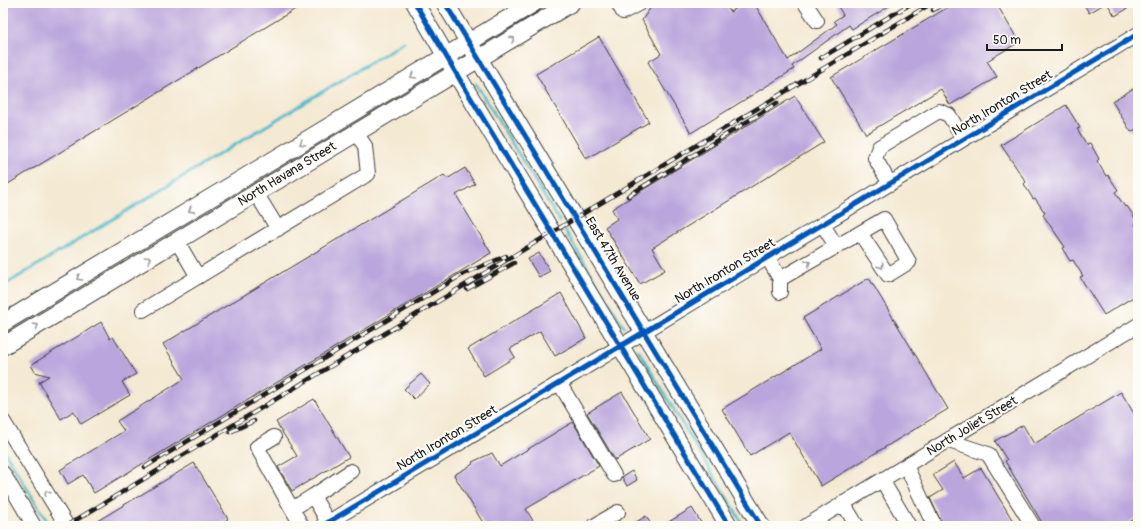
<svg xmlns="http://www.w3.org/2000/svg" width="1141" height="529" font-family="Pangolin,sans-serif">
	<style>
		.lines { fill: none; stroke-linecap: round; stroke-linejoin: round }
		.stream { stroke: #4db9c7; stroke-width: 3 }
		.building { fill: #baa5dc }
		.minor-casing { stroke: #3c3b37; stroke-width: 16 }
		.major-casing { stroke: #3c3b37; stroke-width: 19 }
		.minor { stroke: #fff; stroke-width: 14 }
		.major { stroke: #fff; stroke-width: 17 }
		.rail-casing { stroke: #1c1c1c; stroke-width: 4.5 }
		.rail { stroke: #fdfcf7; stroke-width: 3; stroke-dasharray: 9; stroke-linecap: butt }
		.cycleway-casing { stroke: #fdfcf7; stroke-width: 8 }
		.cycleway { stroke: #0057b8; stroke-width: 5 }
		.oneway { stroke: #999 }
		.labels { text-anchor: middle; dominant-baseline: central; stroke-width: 4; stroke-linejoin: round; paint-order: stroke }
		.street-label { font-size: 13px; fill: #1c1c1c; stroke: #fdfcf7 }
	</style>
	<rect width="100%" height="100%" fill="#fdfcf7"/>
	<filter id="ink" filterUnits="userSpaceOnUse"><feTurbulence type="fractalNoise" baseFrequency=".025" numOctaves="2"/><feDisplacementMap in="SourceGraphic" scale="8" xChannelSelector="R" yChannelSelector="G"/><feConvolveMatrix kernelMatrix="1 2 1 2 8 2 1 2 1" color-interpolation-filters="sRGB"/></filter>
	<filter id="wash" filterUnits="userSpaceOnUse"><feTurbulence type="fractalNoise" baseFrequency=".012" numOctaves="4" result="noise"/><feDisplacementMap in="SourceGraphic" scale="16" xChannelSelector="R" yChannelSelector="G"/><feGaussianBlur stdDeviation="0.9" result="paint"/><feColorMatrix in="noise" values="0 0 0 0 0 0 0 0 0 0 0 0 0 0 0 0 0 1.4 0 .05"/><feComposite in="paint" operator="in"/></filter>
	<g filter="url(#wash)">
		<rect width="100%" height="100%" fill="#f4e9d3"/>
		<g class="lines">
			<path class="stream" d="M476,84L560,222
				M564,229L624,327
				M3,286L404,42
				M638,350L744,526
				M3,449L50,526"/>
		</g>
		<g id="blocks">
			<path class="building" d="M3,3H294L297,8L3,187Z
				M654,3H725L730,12L745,3H754L788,60L837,24L834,21L843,15L836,3H894L852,29L849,25L792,66L794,69L691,133L648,62L661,54L642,20Z
				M955,3H996L1019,42L987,61L997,77L950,105L941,89L866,134L831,77Z
				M1083,3H1106L1089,13Z
				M1107,3H1137L1115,16Z
				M599,37L649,122L586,159L536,74Z
				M1138,86V128L1131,132L1112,101Z
				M795,96L824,142L652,248L665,270L640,284L605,227L617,219L612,209Z
				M1066,105L1080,128L1077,129L1087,145L1090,143L1099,159L1097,161L1106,176L1108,175L1118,190L1115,192L1125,207L1127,206L1137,221L1134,223L1138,229V294L1104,315L1080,277L1083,276L1073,260L1070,261L1062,248L1065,247L1043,215L1045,213L1035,198L1033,199L1024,184L1026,182L1001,145Z
				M465,168L475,184L456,195L491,253L94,493L83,475L68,484L60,470L124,431L117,421L184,379L163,344L444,175L447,179Z
				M539,253L550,271L539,277L528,259Z
				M869,278L948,409L821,486L789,432L750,456L722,409L821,349L803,318Z
				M561,293L586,338L555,356L540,331L510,349L515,357L484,376L468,349Z
				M101,322L110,339L113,337L136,374L122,382L130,395L81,424L74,411L61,419L39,382L49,376L35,372L31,365Z
				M421,374L430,384L414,399L404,389Z
				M622,392L650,439L615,460L587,413Z
				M1121,392L1138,420V517L1123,526H1044L1005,461L1007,460L995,441L1023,425L1034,444Z
				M314,399L349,457L292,491L278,467L297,456L276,422Z
				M573,422L599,466L526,509L536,526H485L454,475L473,464L472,462L492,453L500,466Z
				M954,462L964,478L981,468L1016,526H943L930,498L943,490L933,475Z
				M194,463L228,519L217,526H89Z
				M632,471L637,480L627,486L622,477Z
				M692,508L703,526H662Z
				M646,516L652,526H630Z"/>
		</g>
	</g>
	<g filter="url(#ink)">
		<use href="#blocks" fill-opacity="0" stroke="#3c3b37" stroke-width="1"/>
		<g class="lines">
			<g class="minor-casing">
				<path id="minor" d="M618,3L623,12L640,3
					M805,3L817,21
					M890,184L875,158L879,147L939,111L949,115L963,139
					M256,193L278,229
					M823,225L836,246
					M177,241L198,277
					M768,258L780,279V292
					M780,279L884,219L909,262L888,275L860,233
					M143,310L368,174L365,146L356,133
					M560,384L614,475
					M3,421L67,526
					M274,437L257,447L292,509L313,496
					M949,441L988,454L1033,526
					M906,466C916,486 924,506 935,526
					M3,473L34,526
					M882,480L909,526
					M843,503L857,526
					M292,509L302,526
					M328,522L313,496L351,471
					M322,526L1138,34
					M594,526L618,512
					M806,526L1138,325"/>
			</g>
			<g class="major-casing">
				<path id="major" d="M415,3L463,85L729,526
					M445,3L761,526
					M3,323L534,3
					M3,346L571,3"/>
			</g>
			<use href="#minor" class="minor"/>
			<use href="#major" class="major"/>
			<g class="rail-casing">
				<path id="rail" d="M933,10L944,3
					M821,58L912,3
					M628,196L777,103
					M467,289L514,263
					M230,432L254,421
					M145,467L463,274L506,256
					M66,526L932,3
					M1132,526L1138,523"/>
			</g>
			<use href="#rail" class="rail"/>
			<g class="cycleway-casing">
				<path id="cycleway" d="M415,3L463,85L729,526
					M445,3L761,526
					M322,526L1138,34"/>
			</g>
			<use href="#cycleway" class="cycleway"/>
		</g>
		<defs><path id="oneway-chevron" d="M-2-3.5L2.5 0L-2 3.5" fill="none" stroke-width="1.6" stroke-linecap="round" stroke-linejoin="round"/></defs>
		<g class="oneway">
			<use href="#oneway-chevron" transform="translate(512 39) rotate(-31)"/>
			<use href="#oneway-chevron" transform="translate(413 76) rotate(149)"/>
			<use href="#oneway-chevron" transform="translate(302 143) rotate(149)"/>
			<use href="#oneway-chevron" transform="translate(191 210) rotate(149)"/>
			<use href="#oneway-chevron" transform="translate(148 259) rotate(-31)"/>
			<use href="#oneway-chevron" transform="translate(808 263) rotate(-31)"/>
			<use href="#oneway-chevron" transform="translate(881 266) rotate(57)"/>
			<use href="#oneway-chevron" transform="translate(79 278) rotate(149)"/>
			<use href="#oneway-chevron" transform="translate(36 326) rotate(-31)"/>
			<use href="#oneway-chevron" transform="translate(47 493) rotate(-121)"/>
		</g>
	</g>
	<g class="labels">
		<g class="street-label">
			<text transform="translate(1002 103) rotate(-31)">North Ironton Street</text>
			<text transform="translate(287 174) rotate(-31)">North Havana Street</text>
			<text transform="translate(613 259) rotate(59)">East 47th Avenue</text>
			<text transform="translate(725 271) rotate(-31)">North Ironton Street</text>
			<text transform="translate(972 426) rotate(-31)">North Joliet Street</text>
			<text transform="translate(447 438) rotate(-31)">North Ironton Street</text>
		</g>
	</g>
	<rect width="1141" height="529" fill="none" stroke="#fdfcf7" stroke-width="16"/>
	<path d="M987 44v6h75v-6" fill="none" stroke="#1c1c1c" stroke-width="2"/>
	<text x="993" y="44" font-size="12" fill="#1c1c1c" stroke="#fdfcf7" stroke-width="3" paint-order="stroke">50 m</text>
</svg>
